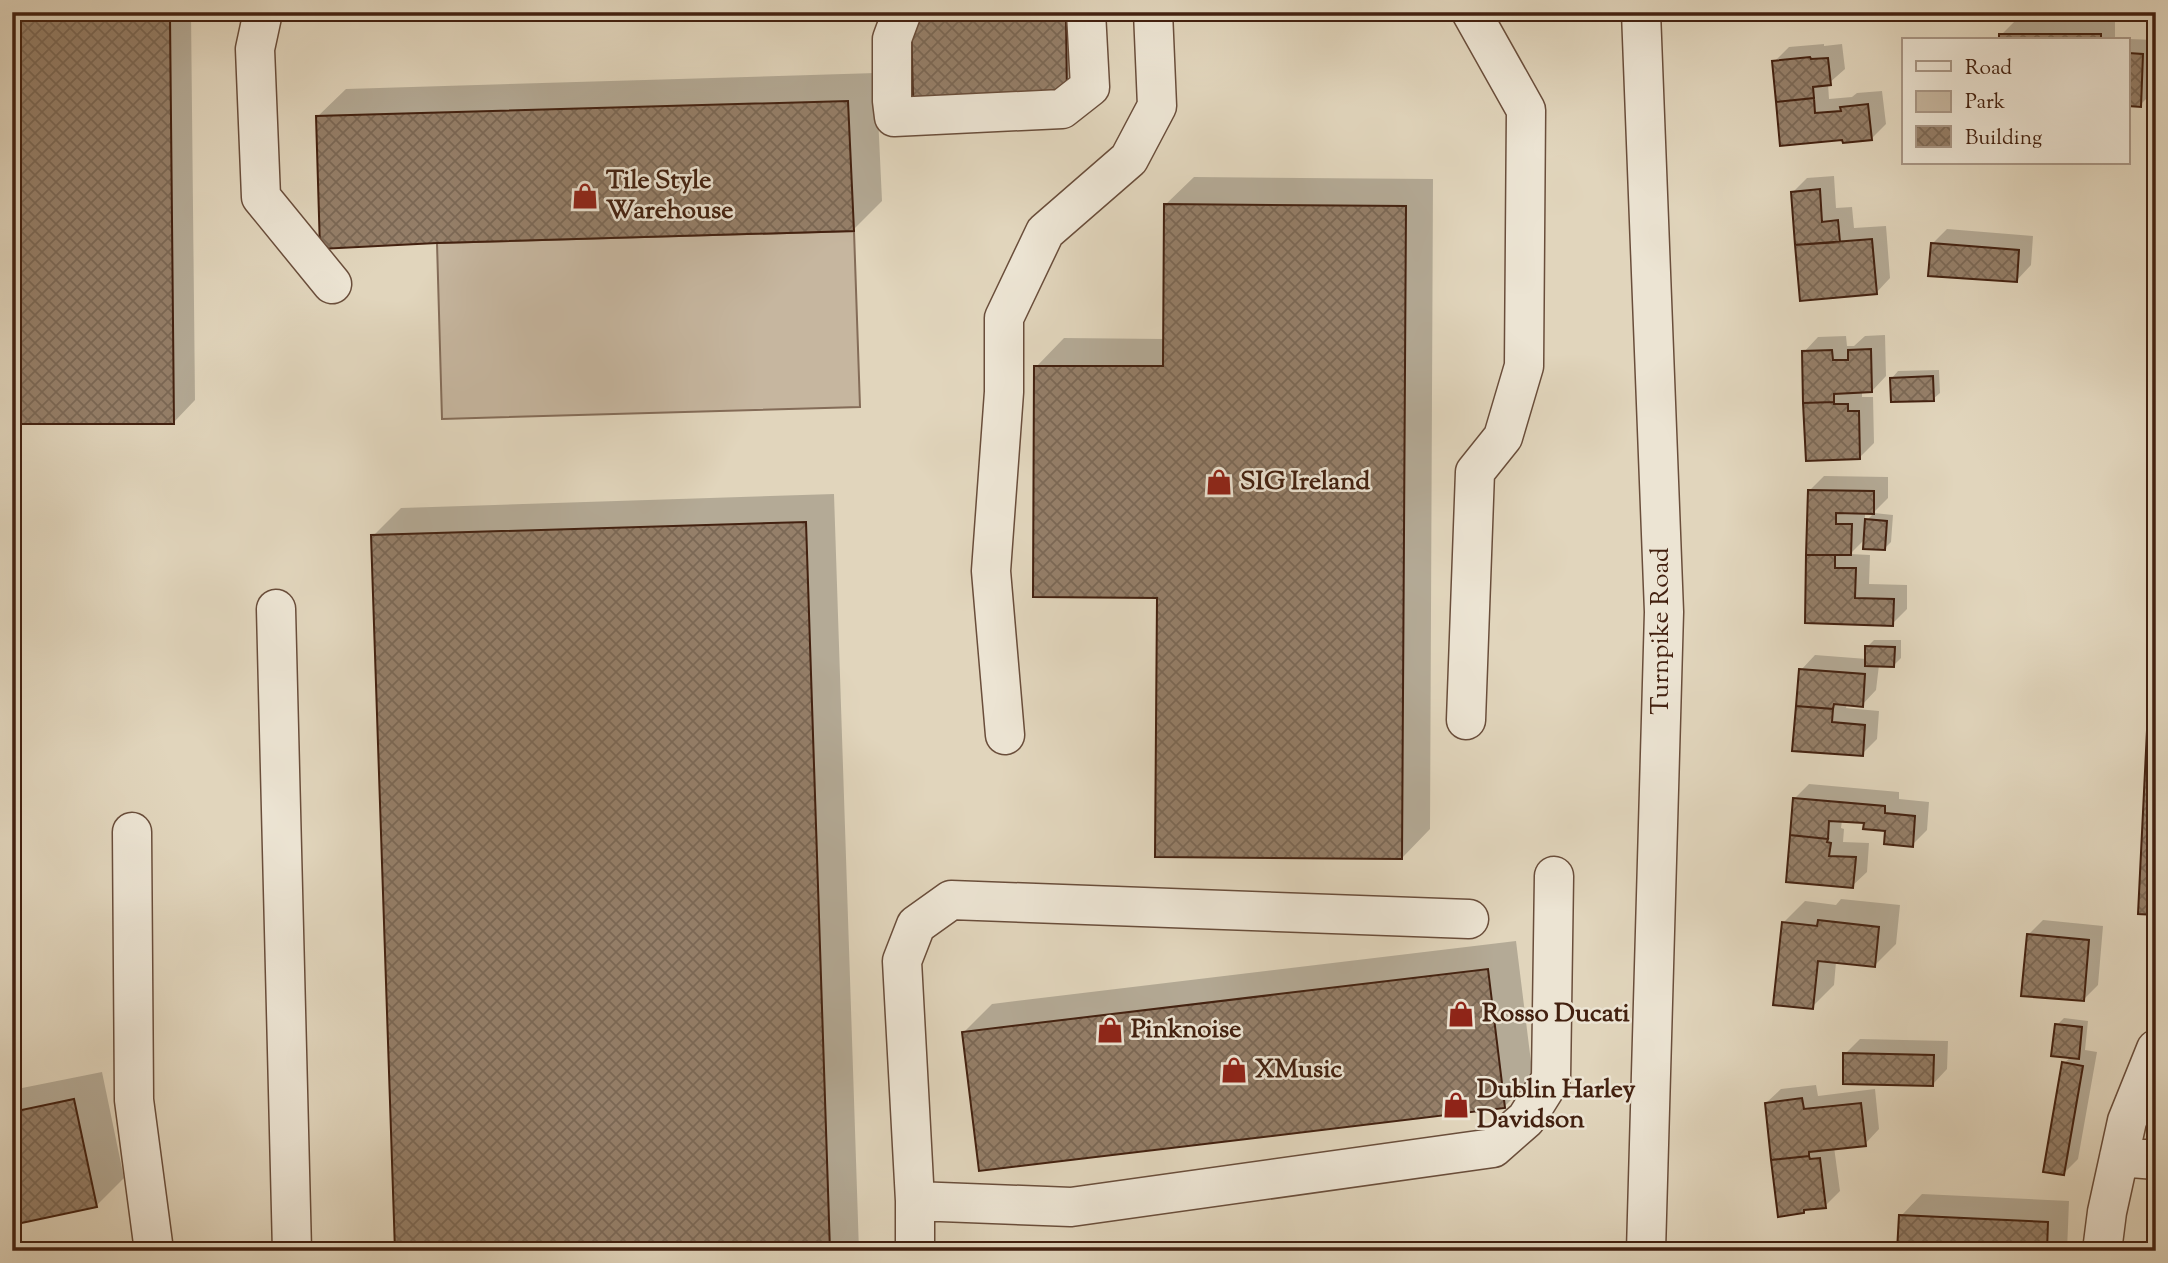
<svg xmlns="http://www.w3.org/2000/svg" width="2168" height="1263" font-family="'Sorts Mill Goudy',serif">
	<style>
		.green { fill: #c6b69f; stroke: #846c58; stroke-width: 2 }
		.shadow { fill: #0003 }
		.building { fill: url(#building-cross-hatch); stroke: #432110; stroke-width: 2 }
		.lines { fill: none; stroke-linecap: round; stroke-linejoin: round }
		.minor-casing { stroke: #6a4e3b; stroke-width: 41 }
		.minor { stroke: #ece4d3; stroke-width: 38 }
		.labels { text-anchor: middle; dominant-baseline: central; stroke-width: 5; stroke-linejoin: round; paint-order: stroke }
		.poi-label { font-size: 26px; font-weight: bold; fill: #432110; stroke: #ece4d3; text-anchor: start }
		.street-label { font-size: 26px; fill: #432110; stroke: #ece4d3 }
	</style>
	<defs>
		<pattern id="building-cross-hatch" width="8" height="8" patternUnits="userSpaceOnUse" patternTransform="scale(1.75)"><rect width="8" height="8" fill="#957f69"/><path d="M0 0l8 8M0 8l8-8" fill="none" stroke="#7b6855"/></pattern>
	</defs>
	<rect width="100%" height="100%" fill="#e1d5bc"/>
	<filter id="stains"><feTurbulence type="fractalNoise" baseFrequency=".00286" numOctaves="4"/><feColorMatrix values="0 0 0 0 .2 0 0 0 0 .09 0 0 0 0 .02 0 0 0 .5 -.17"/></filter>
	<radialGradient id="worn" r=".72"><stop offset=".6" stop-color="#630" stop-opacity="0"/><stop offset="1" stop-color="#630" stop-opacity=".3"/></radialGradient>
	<path class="green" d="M854,231L860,407L442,419L437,243Z"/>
	<path class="shadow" d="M51,12H191L195,400L174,422L12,15L178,18V15Z
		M1072,12L1073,89L915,98L920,13Z
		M2016,20L2115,21V40H2001V35Z
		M2129,39L2156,40L2155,90L2140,105L2128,104L2127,40Z
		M1824,44V46L1842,44L1845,69L1828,84L1829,99L1852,97L1857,93L1882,91L1886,124L1871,139L1844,138L1782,144L1774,62L1789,47Z
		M876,73L882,201L854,229L317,117L346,89Z
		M1834,176L1836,208L1852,207L1854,228L1886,226L1890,278L1876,293L1792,193L1807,178Z
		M1194,177L1433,179L1430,829L1402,858L1159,596L1036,367L1064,338L1165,339V205Z
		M1947,229L2033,236L2031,265L2017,280L1932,244Z
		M1885,335L1886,376L1872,391H1862V397H1873L1874,443L1860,457L1804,352L1818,337L1846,336L1847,346H1854L1865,336Z
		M1939,370L1940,393L1933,399L1892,378L1898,371Z
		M1824,476L1888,477V498L1873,513L1865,512V522L1874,513L1893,515L1891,542L1884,549L1866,538L1850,554L1870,555L1869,584L1907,585V609L1892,624L1807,622L1810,490Z
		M834,494L859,1251H396L373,536L401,508Z
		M1874,640H1901V658L1894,665H1879L1876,690L1862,705L1847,704L1846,708L1879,711L1877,739L1862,754L1794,749L1801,670L1815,655L1867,659V647Z
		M1809,784L1899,792V799L1929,802L1927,830L1912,845L1887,829L1866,822L1842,820L1841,828L1844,829L1843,842L1869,843L1867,872L1852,886L1787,880L1794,799Z
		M1841,899L1900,905L1896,944L1874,966L1836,962L1834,985L1812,1007L1783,923L1805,901L1836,905Z
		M2043,920L2103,926L2098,985L2083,1000L2028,935Z
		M1516,941L1533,1078L1504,1107L964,1032L992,1004Z
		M2064,1018L2088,1021L2085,1050L2097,1052L2078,1159L2064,1173V1063L2071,1057L2057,1025Z
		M1860,1039L1948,1041L1947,1069L1933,1084L1845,1054Z
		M102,1072L124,1178L96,1206L12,1223V1090Z
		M1816,1085L1818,1096L1875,1089L1879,1129L1865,1144L1834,1147L1840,1191L1825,1206L1807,1208L1804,1212L1766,1103L1781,1089Z
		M1922,1194L2069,1201L2067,1251H1899L1901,1216Z"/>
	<path class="building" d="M1766,12H1816L1766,18Z
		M12,13L170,17L174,424H12Z
		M1066,16L1067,98L913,100L911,19Z
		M1999,34H2101V40H1999Z
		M2128,53L2143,54L2141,107L2128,106Z
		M1810,57L1811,59L1828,58L1831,85L1813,87L1814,98L1776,102L1772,61Z
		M1814,98L1815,113L1841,111L1840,107L1868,104L1872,140L1843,143L1842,140L1780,146L1776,102Z
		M848,101L854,231L437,243L320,249L316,116Z
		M1820,189L1822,222L1838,220L1840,242L1795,245L1791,192Z
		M1164,204L1406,206L1402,859L1155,857L1157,598L1033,597L1034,366H1163Z
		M1872,239L1877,294L1800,301L1795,245Z
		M1931,243L2019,250L2017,282L1928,276Z
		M1871,349L1872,392L1834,394V402L1803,403L1802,351L1832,350L1833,360H1848V350Z
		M1933,376L1934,401L1891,402L1890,378Z
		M1834,402V404H1848V411H1859L1860,459L1806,461L1803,403Z
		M1808,490L1874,491V514L1836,513V524H1852L1851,555H1806Z
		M1865,519L1887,521L1885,550L1863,549Z
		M806,522L830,1251H395L371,535Z
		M2156,547V915L2138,914Z
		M1806,555H1835V568H1856L1855,598L1894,599L1893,626L1805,623Z
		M1865,646L1895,647L1894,667L1865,666Z
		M1799,669L1865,674L1863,707L1834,704L1833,709L1796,706Z
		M1796,706L1833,709L1832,722L1865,725L1863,756L1792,751Z
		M1793,798L1885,806V813L1915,816L1913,847L1884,844L1885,831L1863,829L1864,823L1829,821L1828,839L1790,835Z
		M1790,835L1828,839L1827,842L1831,843L1829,856L1856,857L1853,888L1786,882Z
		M1818,920L1879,927L1875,967L1818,961L1813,1009L1773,1005L1782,922L1817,926Z
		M2027,934L2089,940L2084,1001L2021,996Z
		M1488,969L1505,1108L979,1171L962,1032Z
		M2055,1024L2082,1027L2079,1059L2051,1056Z
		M1843,1053L1934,1055L1933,1086L1843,1084Z
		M2062,1062L2083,1066L2064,1175L2043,1172Z
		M1802,1098L1804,1109L1861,1103L1866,1146L1809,1152V1156L1771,1160L1765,1103Z
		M74,1099L97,1207L12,1225V1112Z
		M1809,1156L1810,1159L1820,1158L1826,1208L1804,1210V1213L1778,1217L1771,1160Z
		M1899,1215L2048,1222L2047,1251H1897Z"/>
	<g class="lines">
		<g class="minor-casing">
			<path id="minor" d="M263,12L255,49L261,197L332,284
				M902,12L892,39V101L894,117L1062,109L1090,87L1086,12
				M1641,12L1664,612L1646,1251
				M276,609L292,1251
				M1466,720L1475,472L1503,437L1524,366L1526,110L1471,12
				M1005,735L991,571L1004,392V318L1045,232L1129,159L1157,106L1153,12
				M132,832L134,1100L154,1251
				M2119,1157L2156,1160
				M915,1201L1071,1207L1493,1148L1526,1119L1551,1079L1554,876
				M915,1251V1201L902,961L916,925L951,900L1469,919
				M2102,1251L2107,1212L2127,1121L2156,1049"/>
		</g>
		<use href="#minor" class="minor"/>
	</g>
	<defs>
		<g id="shop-bare" transform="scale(2.1)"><path d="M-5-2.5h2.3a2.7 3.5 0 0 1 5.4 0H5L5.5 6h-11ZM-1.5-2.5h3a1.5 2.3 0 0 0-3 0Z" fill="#8f2418" stroke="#ece4d3" stroke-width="2.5" paint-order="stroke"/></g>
	</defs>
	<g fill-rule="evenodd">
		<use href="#shop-bare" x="585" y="196"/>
		<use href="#shop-bare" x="1219" y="482"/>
		<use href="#shop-bare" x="1461" y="1014"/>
		<use href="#shop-bare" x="1110" y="1030"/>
		<use href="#shop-bare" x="1234" y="1070"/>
		<use href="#shop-bare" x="1456" y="1105"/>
	</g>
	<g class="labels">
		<g class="poi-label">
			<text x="606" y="181">Tile Style<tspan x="606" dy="30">Warehouse</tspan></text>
			<text x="1240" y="482">SIG Ireland</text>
			<text x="1482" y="1014">Rosso Ducati</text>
			<text x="1131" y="1030">Pinknoise</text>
			<text x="1255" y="1070">XMusic</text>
			<text x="1477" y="1090">Dublin Harley<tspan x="1477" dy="30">Davidson</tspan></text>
		</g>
		<g class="street-label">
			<text transform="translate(1661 631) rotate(-90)">Turnpike Road</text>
		</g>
	</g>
	<rect width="2168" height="1263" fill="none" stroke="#e1d5bc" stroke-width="42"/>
	<rect x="14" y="14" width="2140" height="1235" fill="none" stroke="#432110" stroke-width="3.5"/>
	<rect x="21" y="21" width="2126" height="1221" fill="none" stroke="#432110" stroke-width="2"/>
	<rect x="1902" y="38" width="228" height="126" fill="#ece4d3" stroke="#a89685" stroke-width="2"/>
	<rect x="1916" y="61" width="35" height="10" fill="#ece4d3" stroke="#a89685" stroke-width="2"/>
	<text x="1965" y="74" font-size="21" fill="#432110">Road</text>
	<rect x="1916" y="91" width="35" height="21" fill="#c6b69f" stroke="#a89685" stroke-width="2"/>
	<text x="1965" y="108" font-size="21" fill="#432110">Park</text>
	<rect x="1916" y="126" width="35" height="21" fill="url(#building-cross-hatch)" stroke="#a89685" stroke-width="2"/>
	<text x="1965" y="144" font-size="21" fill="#432110">Building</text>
	<rect width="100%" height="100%" filter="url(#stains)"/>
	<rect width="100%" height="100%" fill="url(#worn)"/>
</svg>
